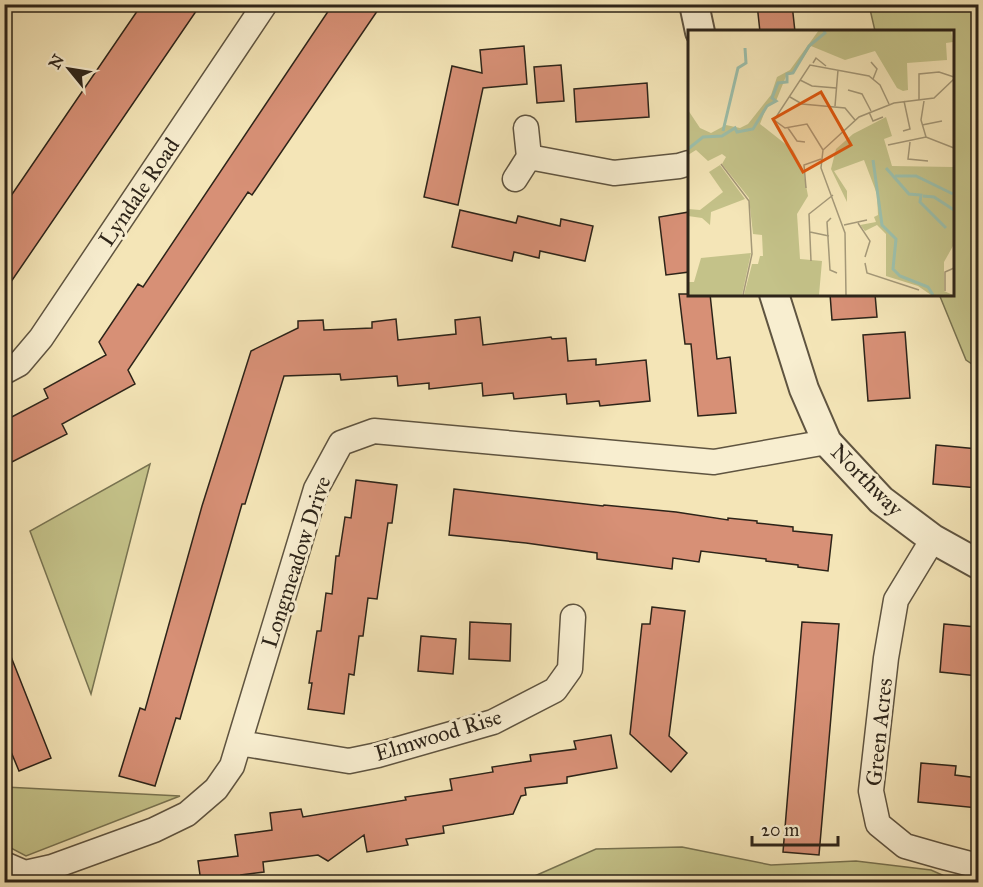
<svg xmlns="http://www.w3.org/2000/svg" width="983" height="887" font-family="'IM FELL Great Primer',serif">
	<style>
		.green { fill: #c4c289; stroke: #787351; stroke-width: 1.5 }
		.building { fill: #d79076; stroke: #2d2419; stroke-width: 1.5 }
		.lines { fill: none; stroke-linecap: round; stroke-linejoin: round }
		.minor-casing { stroke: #5f5440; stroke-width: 27 }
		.tertiary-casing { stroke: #5f5440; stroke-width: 32 }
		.minor { stroke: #f8eed0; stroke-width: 24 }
		.tertiary { stroke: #f8eed0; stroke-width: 28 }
		.labels { text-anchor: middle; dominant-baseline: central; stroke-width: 6; stroke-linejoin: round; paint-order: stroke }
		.street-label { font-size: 22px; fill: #2d2419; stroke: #f8eed0 }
		.inset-river { fill: none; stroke: #9cbfab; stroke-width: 3 }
		.inset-road { fill: none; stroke: #a49878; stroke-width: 1.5 }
		.view { fill: #df560d; fill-opacity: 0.15; stroke: #df560d; stroke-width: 3 }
		.inset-edge { fill: none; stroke: #2d2419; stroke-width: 3 }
	</style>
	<rect width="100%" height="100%" fill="#f4e5b7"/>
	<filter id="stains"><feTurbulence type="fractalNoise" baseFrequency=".00333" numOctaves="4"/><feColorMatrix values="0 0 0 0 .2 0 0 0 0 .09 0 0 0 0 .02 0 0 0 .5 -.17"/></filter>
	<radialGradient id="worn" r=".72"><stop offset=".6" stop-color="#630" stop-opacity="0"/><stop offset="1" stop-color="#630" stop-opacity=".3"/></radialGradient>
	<path class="green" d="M869,5H978V368L966,360L939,294H952V32L875,31Z
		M150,464L91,694L30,531Z
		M5,787L180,796L26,856L7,846L5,842Z
		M682,847L771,865L856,861L931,870L958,882H521L596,849Z"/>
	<path class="building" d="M142,4H201L4,292V206Z
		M333,4H382L252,195L248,192L128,370L135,384L62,424L67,434L4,466V421L48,398L44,389L106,355L99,342L138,284L143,287Z
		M757,4H792L795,32H760Z
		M524,46L527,84L483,88L458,205L424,197L452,66L482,73L480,50Z
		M561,65L564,101L537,103L534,67Z
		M647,83L649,117L576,122L574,89Z
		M460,210L516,223L518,216L560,226L561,219L593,226L585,261L540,251L539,258L514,252L512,261L452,247Z
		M689,212V272L666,275L659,217Z
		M679,294H710L717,359L730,357L736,413L698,416L691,344H685Z
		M830,294H875L877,317L832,320Z
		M480,317L483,345L551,337L552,339L566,338L568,361L596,359V365L646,360L650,401L600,406L599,401L567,404L566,394L514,399L513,393L483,396L482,383L429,389V383L398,386L397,376L341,380L340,374L284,376L245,504H242L180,719L176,718L155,786L119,776L140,708L145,710L202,506L251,351L298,328V321L323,320L324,330L372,328V322L396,319L398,340L456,334L455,320Z
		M905,332L910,398L868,401L863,335Z
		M936,445L978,449V488L933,484Z
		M356,480L397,485L392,523H388L377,599L368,598L363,636H359L354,675L349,674L344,714L308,709L312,683H309L317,631H321L326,593L332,594L336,556H339L345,517L351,518Z
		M454,489L603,506L604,505L676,512L728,520V518L757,521V523L793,527V531L832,535L828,571L798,567V565L766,561V559L701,551L699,562L673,558L672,569L597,559V553L526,543L449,535Z
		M652,607L685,611L669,736L687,753L671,772L630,734L642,624H650Z
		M470,622L511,624L510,661L469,659Z
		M802,622L839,624L819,855L783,852Z
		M944,624L976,627L975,636H978V676L940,672Z
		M421,636L456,639L453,674L418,671Z
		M4,644H6L51,758L19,771L4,735Z
		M611,735L617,768L567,777V783L525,788L526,795L521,796L513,814L443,826L444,833L406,839L408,845L367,852L364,835L328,861L318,855L263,862L264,872L241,875L242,882H201L198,861L238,856L235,835L272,830L270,813L301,809L303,817L370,806L406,800L405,797L452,790L450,779L493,772L492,767L531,761L530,755L576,749L574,741Z
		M921,763L956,766L955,775L978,778V808L918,802Z"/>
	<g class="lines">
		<g class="minor-casing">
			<path id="minor" d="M529,157L614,173L679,166L689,163
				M515,179L529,157L526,128
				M4,372L19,364L41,338L265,4
				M933,539L896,600L886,658L871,791L878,824L905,846L940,856L978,866
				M239,743L349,761L378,755L493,722L555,690L570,669L573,617
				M4,864L25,873L52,867L154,830L187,814L216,789L232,766L316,489L341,443L374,431L714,462L827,442"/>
		</g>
		<g class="tertiary-casing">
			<path id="tertiary" d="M694,4L700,32
				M774,294L804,389L827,442L881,500L933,539L978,564"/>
		</g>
		<use href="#minor" class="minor"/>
		<use href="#tertiary" class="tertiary"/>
	</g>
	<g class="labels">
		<g class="street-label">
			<text transform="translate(139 192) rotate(-56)">Lyndale Road</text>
			<text transform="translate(867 480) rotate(45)">Northway</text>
			<text transform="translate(296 562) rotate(-72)">Longmeadow Drive</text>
			<text transform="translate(879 732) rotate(-84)">Green Acres</text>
			<text transform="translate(438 735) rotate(-17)">Elmwood Rise</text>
		</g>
	</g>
	<g transform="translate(688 30)">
		<rect width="266" height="266" fill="#f4e5b7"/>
		<path d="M131,0H263L265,12L258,13L259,30L219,33L220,60L215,61L209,58L187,21L157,30L123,16L105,43L99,44L88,71L79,76L72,94L105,120L115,139L120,166L109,184L112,229L134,231L131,265H56L64,234H70L72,226H75L74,205L65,204L61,168L34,134L38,127L34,124L20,131L8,120L0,125V80L12,98L23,103L38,95L52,98L60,94L83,65L89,47L102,40ZM198,87L204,106L196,109L204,136L265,137V216L256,232V261L265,265H243L230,256L198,246V204L189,195L177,201L172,195L188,192L186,187L190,185L189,164L176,130L146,141L159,161V172L143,139L148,119L165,104ZM32,135L57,169L23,182L22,195L14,188L0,186V179L12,180L35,162L21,142ZM63,223L54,265H0V252H6L13,228Z" fill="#c4c289"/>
		<path class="inset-river" d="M35,101L50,38L58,33L57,18M0,119L15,107L34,106L47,98L49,102L65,99L79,76L88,71L84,68L90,53L99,52V44L105,43L121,16L137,3L136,0M185,130L194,195L208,209L205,239L212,246L240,257L245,265M198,138L221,164L233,165L232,172L258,198M207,146H228L265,164M235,166L246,167L266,180"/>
		<path class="inset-road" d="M183,32L189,39L185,49M125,33L128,28L138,36M112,50L124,56L148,58M160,60L174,64L183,81M102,67L114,74L157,78L167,90M231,70V44L251,42L266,47M236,71L233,90L238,107M147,76L150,40M181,82L185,91L195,87M234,95L254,91M100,98L109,111L117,112M215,101L222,99L216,71M222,112L220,129L240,131M200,115L238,107L266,118M135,120L119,94L97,98L86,90L122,35L181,46L192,55L201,74M33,134L61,171L64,224L55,265M118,158L116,135L133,129M143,188L139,192L142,240L149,243M170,193L182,211L177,227M156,195L179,190M122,202L141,206M123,231L121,184L145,165M177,233L179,243L231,260M257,261V242L266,238M158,265L157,203L133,138L135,120L171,87L206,73L246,68L266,49"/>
		<path class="view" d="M133,62L163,115L115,142L85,89Z"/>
		<rect width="266" height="266" class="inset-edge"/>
	</g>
	<rect width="983" height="887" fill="none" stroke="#f4e5b7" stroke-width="24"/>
	<rect x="6" y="6" width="971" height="875" fill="none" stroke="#2d2419" stroke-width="3"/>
	<rect x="12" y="12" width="959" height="863" fill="none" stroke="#2d2419" stroke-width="1.5"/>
	<g transform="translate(69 69) rotate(300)" stroke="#f8eed0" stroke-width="4.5" paint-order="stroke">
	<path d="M0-4.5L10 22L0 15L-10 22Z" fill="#2d2419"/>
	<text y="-9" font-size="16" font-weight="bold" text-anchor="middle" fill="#2d2419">N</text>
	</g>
	<path d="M752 836v9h86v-9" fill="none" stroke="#2d2419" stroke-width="3"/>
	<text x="761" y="836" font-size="18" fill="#2d2419" stroke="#f8eed0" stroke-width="4.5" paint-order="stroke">20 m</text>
	<rect width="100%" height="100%" filter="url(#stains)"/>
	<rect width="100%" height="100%" fill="url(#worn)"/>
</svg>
